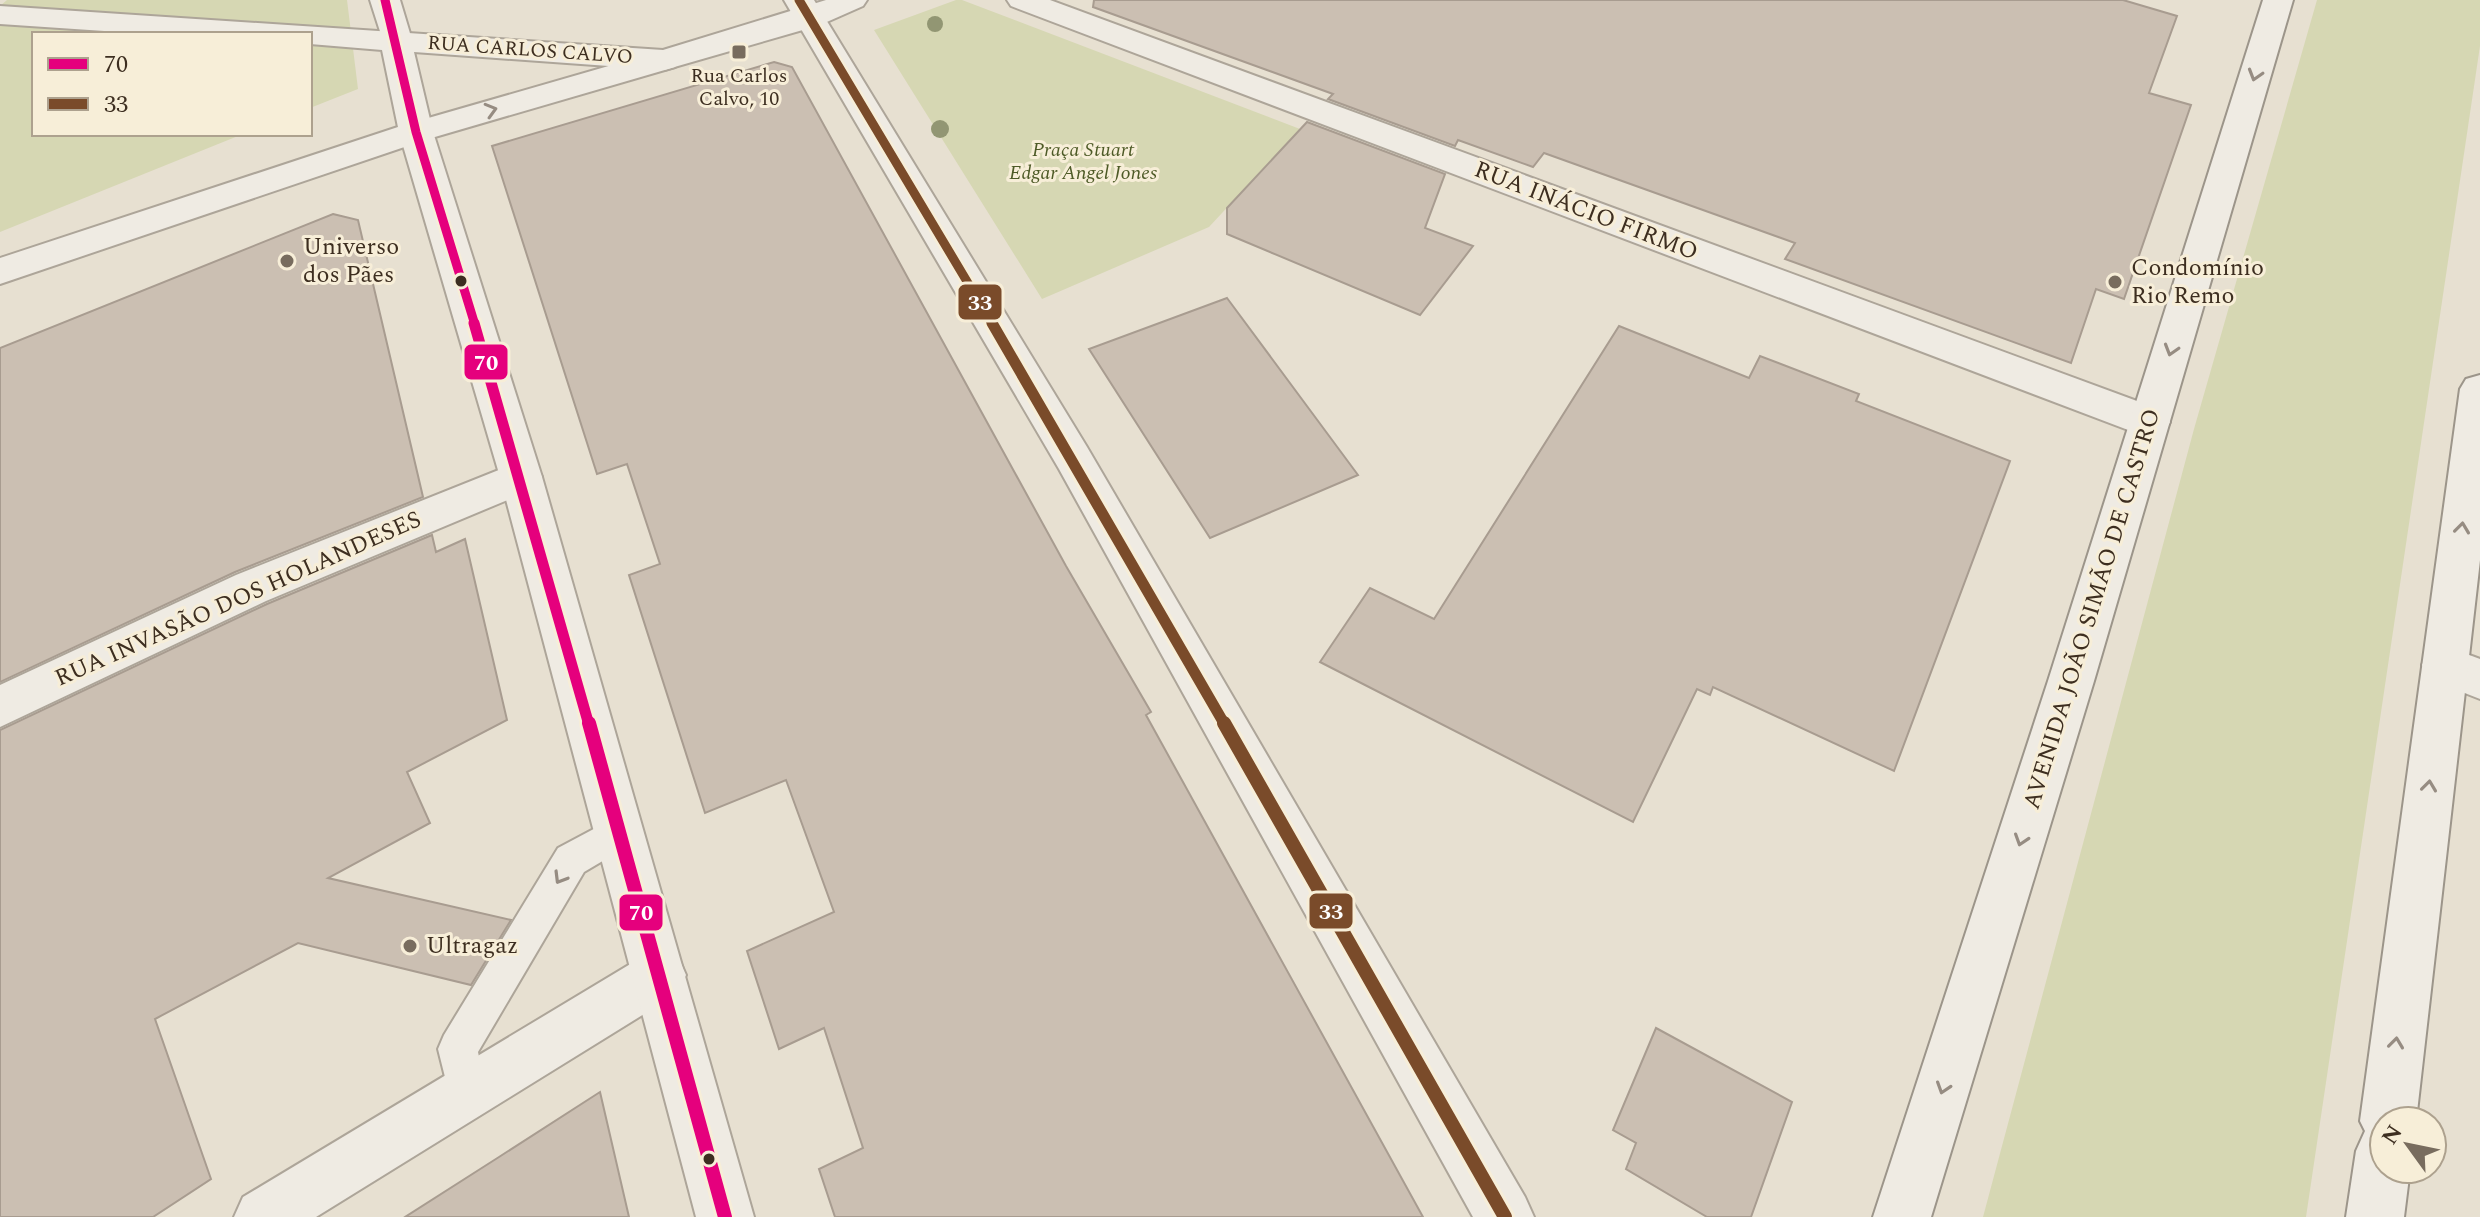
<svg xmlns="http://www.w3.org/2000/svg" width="2480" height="1217" font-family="Spectral,serif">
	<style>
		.green { fill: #d6d7b3 }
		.building { fill: #cbbfb2; stroke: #a89c90; stroke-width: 2 }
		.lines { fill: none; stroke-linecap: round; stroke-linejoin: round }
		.service-casing { stroke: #ada599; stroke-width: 4 }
		.minor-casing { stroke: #ada599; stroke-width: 4 }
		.tertiary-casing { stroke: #ada599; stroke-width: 4 }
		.secondary-casing { stroke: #9c958a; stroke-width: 4 }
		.service { fill: #efebe3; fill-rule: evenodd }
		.minor { fill: #efebe3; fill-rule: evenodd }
		.tertiary { fill: #efebe3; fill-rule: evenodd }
		.secondary { fill: #efebe3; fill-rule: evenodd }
		.bus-1-far2-casing { stroke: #f7eed8; stroke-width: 14 }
		.bus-1-far1-casing { stroke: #f7eed8; stroke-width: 17 }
		.bus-1-casing { stroke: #f7eed8; stroke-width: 20 }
		.bus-2-far2-casing { stroke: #f7eed8; stroke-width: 14 }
		.bus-2-far1-casing { stroke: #f7eed8; stroke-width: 17 }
		.bus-2-casing { stroke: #f7eed8; stroke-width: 20 }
		.bus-1-far2 { stroke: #e5007d; stroke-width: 9 }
		.bus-1-far1 { stroke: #e5007d; stroke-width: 11 }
		.bus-1 { stroke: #e5007d; stroke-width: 14 }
		.bus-2-far2 { stroke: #7a4b2a; stroke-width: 9 }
		.bus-2-far1 { stroke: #7a4b2a; stroke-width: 11 }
		.bus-2 { stroke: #7a4b2a; stroke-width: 14 }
		.tree { fill: #929673 }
		.oneway { stroke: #968c82 }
		.poi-dot { fill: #786c5e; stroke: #f7eed8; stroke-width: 3 }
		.bus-dot { fill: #3d2e20; stroke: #f7eed8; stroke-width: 3 }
		.labels { text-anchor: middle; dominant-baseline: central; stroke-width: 6; stroke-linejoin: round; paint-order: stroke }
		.far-street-label { font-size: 20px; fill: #3d2e20; stroke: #f7eed8 }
		.far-poi-label { font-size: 20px; fill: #3d2e20; stroke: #f7eed8 }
		.far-park-label { font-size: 20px; font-style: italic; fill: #4d5a26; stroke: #f7eed8 }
		.street-label { font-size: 24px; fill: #3d2e20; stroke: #f7eed8 }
		.poi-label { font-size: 24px; fill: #3d2e20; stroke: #f7eed8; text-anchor: start }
		.line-badge { stroke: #f7eed8; stroke-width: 3 }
		.badge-label { font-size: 22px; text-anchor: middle; font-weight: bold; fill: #fff }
	</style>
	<rect width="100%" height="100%" fill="#e7e0d1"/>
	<path class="green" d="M7,0H347L358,89L310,108V34H34V134H243L0,232V6Z
		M956,0H962L1300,129L1209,227L1042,299L874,30Z
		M2317,0H2480V46L2306,1217H1983L2194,429Z"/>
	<path class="building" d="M1094,0H2123L2177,16L2149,93L2191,105L2124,299L2096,289L2071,363L1785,259L1795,243L1544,153L1533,167L1458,140L1455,146L1328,99L1333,94L1093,7Z
		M774,62L792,67L1066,566L1151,712L1146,715L1423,1217H835L819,1169L863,1148L824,1028L779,1049L747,951L834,912L786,780L705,813L629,575L660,564L627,464L597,474L492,146Z
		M1307,122L1445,174L1425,228L1473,246L1420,315L1227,234V208Z
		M333,214L358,220L423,497L235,572L0,682V348Z
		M1227,298L1358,475L1210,538L1089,349Z
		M1619,326L1749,378L1760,356L1859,394L1856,401L2010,461L1894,771L1713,687L1710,695L1697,689L1633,822L1320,662L1370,588L1434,619Z
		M432,535L436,552L465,539L507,720L407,772L430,823L328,878L511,920L471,985L298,943L155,1019L211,1179L153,1217H0V730L267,604Z
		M1656,1028L1792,1102L1751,1217H1707L1626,1169L1636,1143L1613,1130Z
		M600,1092L629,1217H405L499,1157Z"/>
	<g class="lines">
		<g class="service-casing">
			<path id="service" d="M620,815L633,819L638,831L633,843L584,872L478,1052L486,1091L480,1105L466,1111L452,1105L438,1049L444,1035L558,848Z"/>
		</g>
		<g class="minor-casing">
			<path id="minor" d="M370,0H400L412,40L407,47H385Z
				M784,0H814L1087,447L1525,1197L1534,1217H1473L1059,469Z
				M1007,0H1050L2164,411L2170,422L2164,433L2150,437L2136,433L1011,6Z
				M664,50L675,53L680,60L675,67L428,139L0,284V258L404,125Z
				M521,461L536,466L542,477L536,488L266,601L0,727V685L236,575Z
				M2445,646L2480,659V699L2429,679L2422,665L2429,651Z
				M660,949L678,957L686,975L678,993L316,1217H234L243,1197L642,957Z"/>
		</g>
		<g class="tertiary-casing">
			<path id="tertiary" d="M826,0H867L863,6L820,25L664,70L414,52L433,132L542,477L754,1217H696L500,477L399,132L382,50L310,44V34H149L0,24V6L663,50Z"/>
		</g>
		<g class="secondary-casing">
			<path id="secondary" d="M2263,0H2293L2094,681L1931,1217H1873L2048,681Z
				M2480,375V560L2416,1121H2384V1169H2410L2404,1217H2346L2356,1151L2365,1131L2360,1121L2460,389L2466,379Z"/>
		</g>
		<use href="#service" class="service"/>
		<use href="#minor" class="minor"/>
		<use href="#tertiary" class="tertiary"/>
		<use href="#secondary" class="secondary"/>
		<g class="bus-1-far2-casing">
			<path id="bus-1-far2" d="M385,0L416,132L475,325"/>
		</g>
		<g class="bus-1-far1-casing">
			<path id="bus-1-far1" d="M474,323L589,725"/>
		</g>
		<g class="bus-1-casing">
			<path id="bus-1" d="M589,723L725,1217"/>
		</g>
		<g class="bus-2-far2-casing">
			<path id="bus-2-far2" d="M799,0L993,325"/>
		</g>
		<g class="bus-2-far1-casing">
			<path id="bus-2-far1" d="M992,323L1225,725"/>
		</g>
		<g class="bus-2-casing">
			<path id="bus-2" d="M1224,723L1505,1217"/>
		</g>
		<use href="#bus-1-far2" class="bus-1-far2"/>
		<use href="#bus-1-far1" class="bus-1-far1"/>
		<use href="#bus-1" class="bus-1"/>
		<use href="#bus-2-far2" class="bus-2-far2"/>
		<use href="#bus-2-far1" class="bus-2-far1"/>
		<use href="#bus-2" class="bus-2"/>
	</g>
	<g class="tree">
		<circle cx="935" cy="24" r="8"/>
		<circle cx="940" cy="129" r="9"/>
	</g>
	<defs><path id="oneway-chevron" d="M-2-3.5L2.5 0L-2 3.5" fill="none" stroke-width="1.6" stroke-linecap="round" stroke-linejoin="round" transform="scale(2)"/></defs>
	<g class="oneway">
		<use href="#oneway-chevron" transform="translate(2255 75) rotate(107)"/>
		<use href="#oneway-chevron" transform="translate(491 110) rotate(-16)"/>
		<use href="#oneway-chevron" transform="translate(2171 350) rotate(107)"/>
		<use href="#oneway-chevron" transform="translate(2462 528) rotate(-83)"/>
		<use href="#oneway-chevron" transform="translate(2429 786) rotate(-83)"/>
		<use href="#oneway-chevron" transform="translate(2021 840) rotate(108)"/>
		<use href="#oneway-chevron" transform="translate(560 878) rotate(121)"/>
		<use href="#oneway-chevron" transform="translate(2396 1043) rotate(-83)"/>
		<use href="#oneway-chevron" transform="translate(1943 1088) rotate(108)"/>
	</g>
	<g class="poi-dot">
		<rect x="731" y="44" width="16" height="16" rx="4"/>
		<circle cx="287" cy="261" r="8"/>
		<circle cx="2115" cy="282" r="8"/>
		<circle cx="410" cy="946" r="8"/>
	</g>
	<g class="bus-dot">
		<circle cx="461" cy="281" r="7"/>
		<circle cx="709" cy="1159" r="7"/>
	</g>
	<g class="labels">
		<g class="far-street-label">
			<text transform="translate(530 50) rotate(4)">RUA CARLOS CALVO</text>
		</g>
		<g class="far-poi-label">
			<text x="739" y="76">Rua Carlos<tspan x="739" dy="23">Calvo, 10</tspan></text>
		</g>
		<g class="far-park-label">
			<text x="1083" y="150">Praça Stuart<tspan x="1083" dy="23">Edgar Angel Jones</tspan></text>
		</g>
		<g class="street-label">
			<text transform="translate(1586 211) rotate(21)">RUA INÁCIO FIRMO</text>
			<text transform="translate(238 599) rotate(-24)">RUA INVASÃO DOS HOLANDESES</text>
			<text transform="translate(2092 609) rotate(-73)">AVENIDA JOÃO SIMÃO DE CASTRO</text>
		</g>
		<g class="poi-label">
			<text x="303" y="247">Universo<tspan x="303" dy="28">dos Pães</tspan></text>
			<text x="2131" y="268">Condomínio<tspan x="2131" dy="28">Rio Remo</tspan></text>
			<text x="426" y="946">Ultragaz</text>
		</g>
	</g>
	<g class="line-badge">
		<rect x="957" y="283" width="46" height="38" rx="8" fill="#7a4b2a"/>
		<rect x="463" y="343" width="46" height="38" rx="8" fill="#e5007d"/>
		<rect x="1308" y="892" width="46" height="38" rx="8" fill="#7a4b2a"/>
		<rect x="618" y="893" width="46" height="39" rx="8" fill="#e5007d"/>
	</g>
	<g class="badge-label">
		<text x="980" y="310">33</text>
		<text x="486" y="370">70</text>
		<text x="1331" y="919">33</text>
		<text x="641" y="920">70</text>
	</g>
	<rect x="32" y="32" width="280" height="104" fill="#f7eed8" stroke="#ada18e" stroke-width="2"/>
	<rect x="48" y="58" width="40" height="12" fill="#e5007d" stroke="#ada18e" stroke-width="2"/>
	<text x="104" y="72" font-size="24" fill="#3d2e20">70</text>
	<rect x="48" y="98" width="40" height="12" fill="#7a4b2a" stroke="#ada18e" stroke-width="2"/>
	<text x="104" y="112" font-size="24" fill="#3d2e20">33</text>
	<g transform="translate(2408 1145) rotate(303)"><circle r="38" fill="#f7eed8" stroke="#ada18e" stroke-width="2"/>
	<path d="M0-6L14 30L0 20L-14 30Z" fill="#786c5e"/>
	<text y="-12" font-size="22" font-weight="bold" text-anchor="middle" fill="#3d2e20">N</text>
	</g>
</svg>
